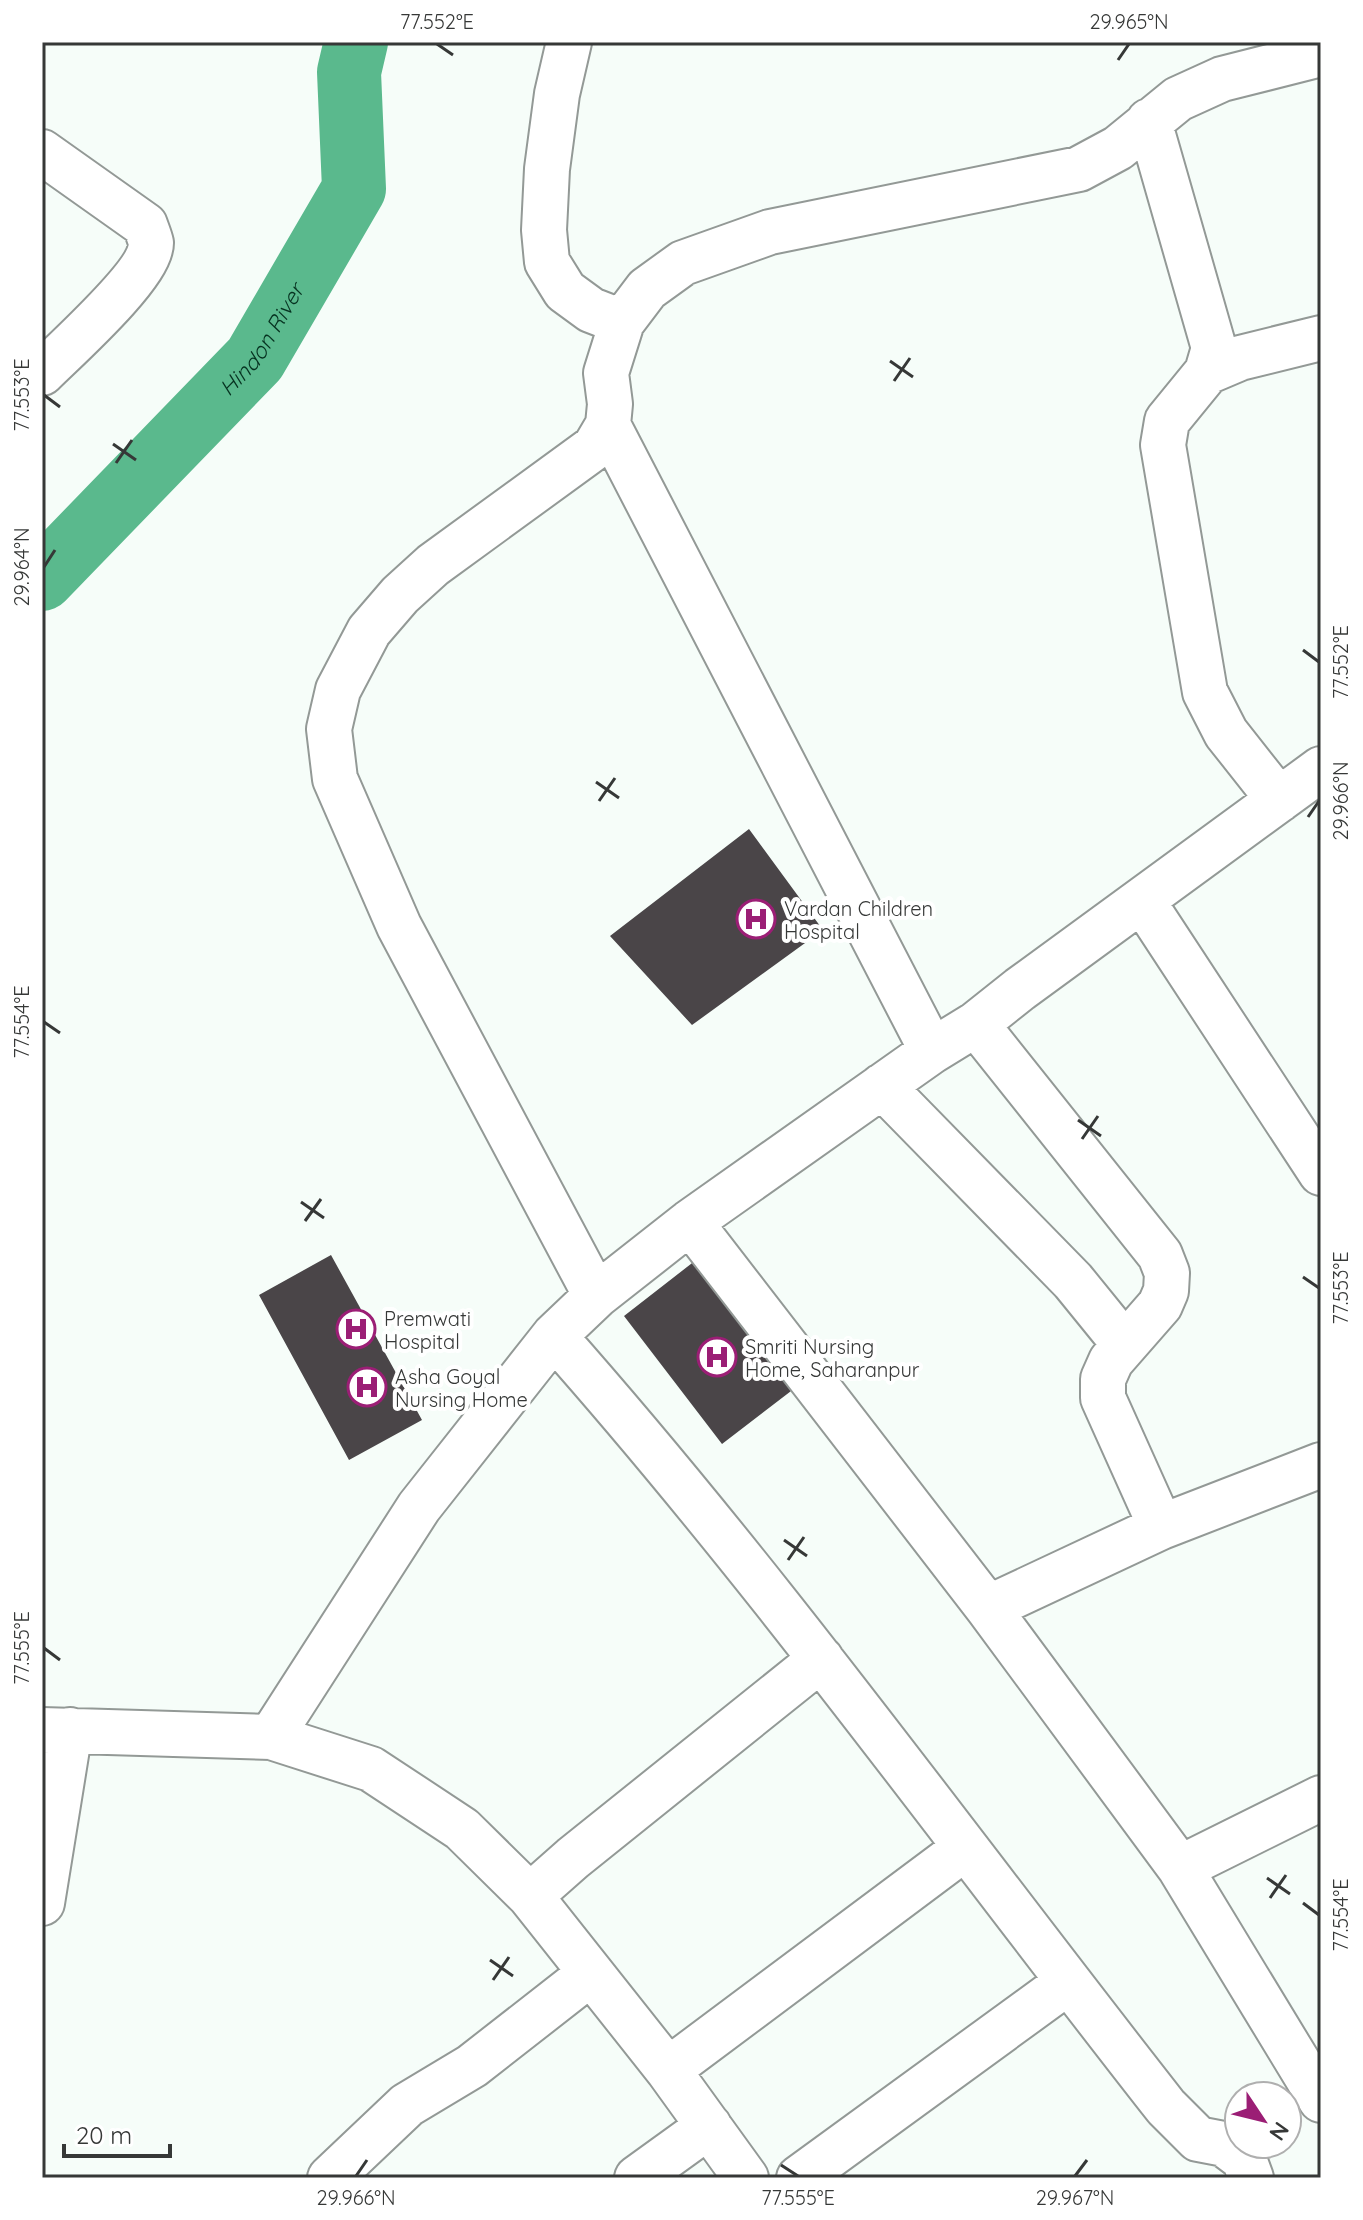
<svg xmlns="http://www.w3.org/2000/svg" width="1363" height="2220" font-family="Quicksand,sans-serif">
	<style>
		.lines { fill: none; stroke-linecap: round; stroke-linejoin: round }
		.river { stroke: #5ab98d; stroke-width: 64 }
		.building { fill: #4a4548 }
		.minor-casing { stroke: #939996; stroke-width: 48 }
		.minor { stroke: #fff; stroke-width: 44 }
		.ticks { fill: none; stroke: #363837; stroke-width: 3 }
		.labels { text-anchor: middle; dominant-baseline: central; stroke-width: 8; stroke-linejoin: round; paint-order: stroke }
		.poi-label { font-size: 20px; fill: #363837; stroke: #fff; text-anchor: start }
		.water-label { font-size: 22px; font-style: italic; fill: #063220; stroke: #fff }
		.neatline { fill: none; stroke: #363837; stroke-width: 3 }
		.ticks-label { font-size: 20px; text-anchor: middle; fill: #363837 }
	</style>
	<rect width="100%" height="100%" fill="#f6fdf9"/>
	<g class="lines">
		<path class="river" id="s1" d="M42,579L255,359L354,189L349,72L356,42"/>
	</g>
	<path class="building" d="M749,829L823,930L692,1025L610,936Z
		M331,1255L422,1420L349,1460L259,1295Z
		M696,1260L795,1388L722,1444L624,1316Z"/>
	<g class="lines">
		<g class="minor-casing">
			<path id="minor" d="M569,42L557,94L547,169L544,230L547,262L565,291L591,310L622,322
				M1149,121L1214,348L1207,372L1167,421L1163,445L1205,692L1226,733L1279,800
				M42,152L145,225C147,231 150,238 151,243C151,274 65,350 42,373
				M1207,372L1240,358L1321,338
				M608,425L932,1051
				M1142,900L1321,1173
				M976,1024L1160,1255L1167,1273L1166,1291L1160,1305L1111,1361L1103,1379V1398L1161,1527
				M882,1086L1073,1281L1125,1345
				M690,1222L988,1608L1180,1868L1321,2100
				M596,1296L399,926L335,779L329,729L338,690L369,631L400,595L433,565L595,447L608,425L610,404L606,373L622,322L647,289L683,263L770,232L1079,169L1118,148L1178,99L1222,79L1321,54
				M554,1336C772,1582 963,1849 1166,2107L1198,2139L1224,2144L1244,2159L1251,2178
				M988,1608L1161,1527L1321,1465
				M42,1730L271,1737L371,1769L462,1829L530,1896L668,2070L746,2178
				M271,1737L419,1507L554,1336L596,1296L690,1222L932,1051L976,1024L1020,989L1321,769
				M1180,1868L1321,1798
				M530,1896L573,1858L821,1659
				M42,1903L70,1730
				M668,2070L965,1848
				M330,2178L407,2105L472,2066L591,1973
				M637,2178L709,2126
				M799,2178L1068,1982"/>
		</g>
		<use href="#minor" class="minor"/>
	</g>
	<path class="ticks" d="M437,44L453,55M1118,60L1129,44M890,361L913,377M894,381L910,358M44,395L60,407M113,444L136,460M116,463L132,440M44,567L55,550M1303,650L1319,662M596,782L619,798M599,801L615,778M1308,817L1319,801M44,1022L60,1033M1078,1120L1101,1136M1082,1139L1098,1116M301,1202L324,1218M305,1221L321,1199M1303,1277L1319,1288M784,1540L807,1556M788,1560L804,1537M44,1648L60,1660M1267,1878L1290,1894M1270,1898L1286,1875M1303,1903L1319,1915M490,1960L513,1976M493,1980L509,1957M781,2165L798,2176M356,2176L367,2160M1075,2176L1087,2160"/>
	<defs>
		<g id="hospital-ring" transform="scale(2)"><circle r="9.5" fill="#fff" stroke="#9b1e75" stroke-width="1.5"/><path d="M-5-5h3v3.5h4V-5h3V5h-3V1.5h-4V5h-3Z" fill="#9b1e75"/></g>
	</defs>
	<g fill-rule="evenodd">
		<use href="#hospital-ring" x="756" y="919"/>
		<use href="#hospital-ring" x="356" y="1329"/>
		<use href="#hospital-ring" x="717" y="1357"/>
		<use href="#hospital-ring" x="367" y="1387"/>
	</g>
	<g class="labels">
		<g class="poi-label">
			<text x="784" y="908">Vardan Children<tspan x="784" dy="23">Hospital</tspan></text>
			<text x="384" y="1318">Premwati<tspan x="384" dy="23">Hospital</tspan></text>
			<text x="745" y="1346">Smriti Nursing<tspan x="745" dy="23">Home, Saharanpur</tspan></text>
			<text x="395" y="1376">Asha Goyal<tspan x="395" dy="23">Nursing Home</tspan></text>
		</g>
		<g class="water-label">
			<text stroke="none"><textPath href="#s1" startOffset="326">Hindon River</textPath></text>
		</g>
	</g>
	<rect width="1363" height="2220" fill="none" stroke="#ffffff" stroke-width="88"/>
	<g transform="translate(1263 2120) rotate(125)"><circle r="38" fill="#ffffff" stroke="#afafaf" stroke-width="2"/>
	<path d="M0-6L14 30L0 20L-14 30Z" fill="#9b1e75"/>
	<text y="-12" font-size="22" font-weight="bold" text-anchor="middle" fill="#363837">N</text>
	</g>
	<path d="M64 2144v12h106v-12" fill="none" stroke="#363837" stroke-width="4"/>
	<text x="76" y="2144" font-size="24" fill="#363837" stroke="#ffffff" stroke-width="6" paint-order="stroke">20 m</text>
	<rect x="44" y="44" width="1275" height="2132" class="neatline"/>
	<g class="ticks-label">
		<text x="437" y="29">77.552°E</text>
		<text x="1129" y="29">29.965°N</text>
		<text transform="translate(22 395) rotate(-90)" y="7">77.553°E</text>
		<text transform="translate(22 567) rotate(-90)" y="7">29.964°N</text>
		<text transform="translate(1341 662) rotate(-90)" y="7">77.552°E</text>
		<text transform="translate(1341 801) rotate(-90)" y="7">29.966°N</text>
		<text transform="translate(22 1022) rotate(-90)" y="7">77.554°E</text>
		<text transform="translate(1341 1288) rotate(-90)" y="7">77.553°E</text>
		<text transform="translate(22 1648) rotate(-90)" y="7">77.555°E</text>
		<text transform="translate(1341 1915) rotate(-90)" y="7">77.554°E</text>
		<text x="356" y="2205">29.966°N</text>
		<text x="798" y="2205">77.555°E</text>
		<text x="1075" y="2205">29.967°N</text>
	</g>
</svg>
